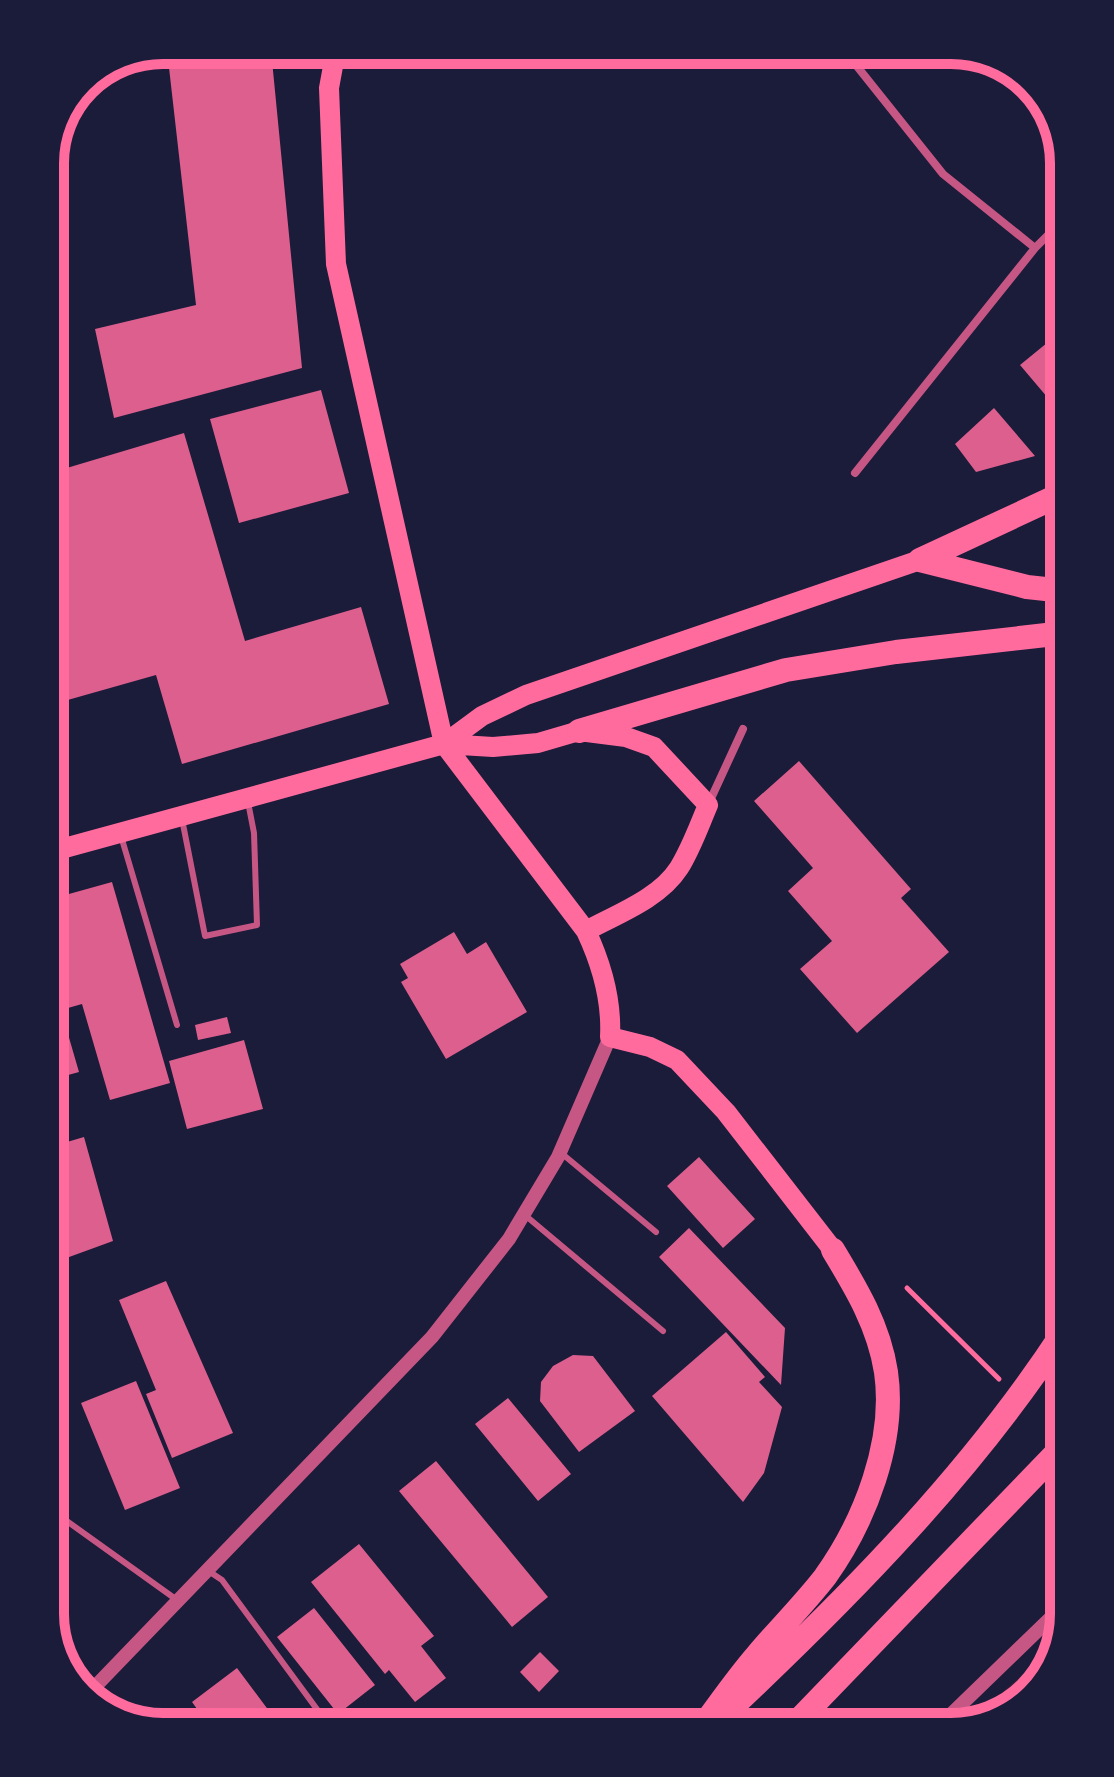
<svg xmlns="http://www.w3.org/2000/svg" width="1114" height="1777" font-family="Jost,sans-serif">
	<style>
		.green { fill: #2a1e3b }
		.building { fill: #dd5f8e }
		.lines { fill: none; stroke-linecap: round; stroke-linejoin: round }
		.path { stroke: #ff6b9d; stroke-width: 5 }
		.service { stroke: #c65784; stroke-width: 6 }
		.minor { stroke: #c65784; stroke-width: 8 }
		.tertiary { stroke: #c65784; stroke-width: 14 }
		.primary { stroke: #ff6b9d; stroke-width: 20 }
		.motorway { stroke: #ff6b9d; stroke-width: 24 }
		.rim { fill: none; stroke: #ff6b9d; stroke-width: 10 }
	</style>
	<rect width="100%" height="100%" fill="#1b1b3a"/>
	<path class="green" d="M1052,1661L1049,1671L1002,1715L973,1722C997,1698 1018,1670 1052,1661Z"/>
	<path class="building" d="M167,50H271L302,368L114,418L95,329L196,305Z
		M1053,338L1064,351V417L1020,365Z
		M321,390L349,493L239,523L210,419Z
		M994,408L1035,456L976,472L955,444Z
		M184,433L245,641L361,607L389,704L182,764L156,675L50,705V473Z
		M799,761L911,889L901,898L949,952L857,1033L800,969L832,941L788,891L813,868L754,801Z
		M50,762L61,797L50,801Z
		M112,882L170,1083L110,1100L82,1004L61,1010L79,1072L50,1080V921L56,920L51,899Z
		M454,932L467,954L486,942L527,1012L446,1059L401,982L408,978L400,964Z
		M227,1017L231,1033L198,1040L195,1025Z
		M244,1040L263,1109L187,1129L169,1061Z
		M84,1137L113,1241L50,1264V1147Z
		M699,1157L755,1219L723,1248L667,1186Z
		M689,1228L785,1328L781,1385L659,1257Z
		M166,1281L233,1433L172,1458L146,1394L156,1390L119,1300Z
		M726,1332L765,1377L759,1382L782,1407L764,1473L743,1502L652,1396Z
		M573,1355L593,1356L635,1411L579,1452L540,1401L541,1382L553,1366Z
		M136,1381L180,1488L125,1510L81,1403Z
		M508,1398L571,1474L538,1501L475,1424Z
		M436,1461L548,1597L512,1627L399,1491Z
		M359,1544L434,1636L421,1646L446,1678L415,1702L389,1670L385,1674L311,1582Z
		M314,1608L375,1685L338,1714L277,1637Z
		M540,1652L559,1671L539,1692L520,1672Z
		M237,1668L281,1727H210L192,1702Z"/>
	<g class="lines">
		<path class="path" d="M907,1288L999,1379"/>
		<path class="service" d="M182,819L205,936L257,925L254,833L248,802
			M121,836L177,1025
			M560,1152L656,1232
			M526,1216L663,1331
			M50,1509L177,1600
			M207,1570L222,1580L330,1727"/>
		<path class="minor" d="M844,50L943,174L1035,248
			M855,473L1035,248L1064,219
			M708,805L743,729"/>
		<path class="tertiary" d="M88,1694L432,1337L509,1239L558,1157L610,1037
			M938,1727L1064,1605"/>
		<path class="primary" d="M336,50L329,88L336,264L444,744L586,931C602,965 612,999 610,1037L650,1047L677,1060L726,1112L833,1250
			M444,744L482,716L526,695L920,560
			M50,852L444,744L493,747L538,743L579,731L626,737L654,747L708,805C699,826 691,849 679,868C659,899 617,914 586,931"/>
		<path class="motorway" d="M920,560L1064,493
			M920,560L1027,587L1064,591
			M579,731L786,670L896,652L1064,633
			M730,1709C852,1594 972,1472 1064,1331
			M702,1727C720,1703 737,1678 757,1655C779,1629 804,1604 825,1577C865,1521 896,1441 886,1372C879,1326 856,1288 833,1250
			M792,1727L1064,1445"/>
	</g>
	<path d="M0 0H1114V1777H0ZM163 64H951A99 99 0 0 1 1050 163V1614A99 99 0 0 1 951 1713H163A99 99 0 0 1 64 1614V163A99 99 0 0 1 163 64Z" fill="#1b1b3a" fill-rule="evenodd"/>
	<path class="rim" d="M163 64H951A99 99 0 0 1 1050 163V1614A99 99 0 0 1 951 1713H163A99 99 0 0 1 64 1614V163A99 99 0 0 1 163 64Z"/>
</svg>
